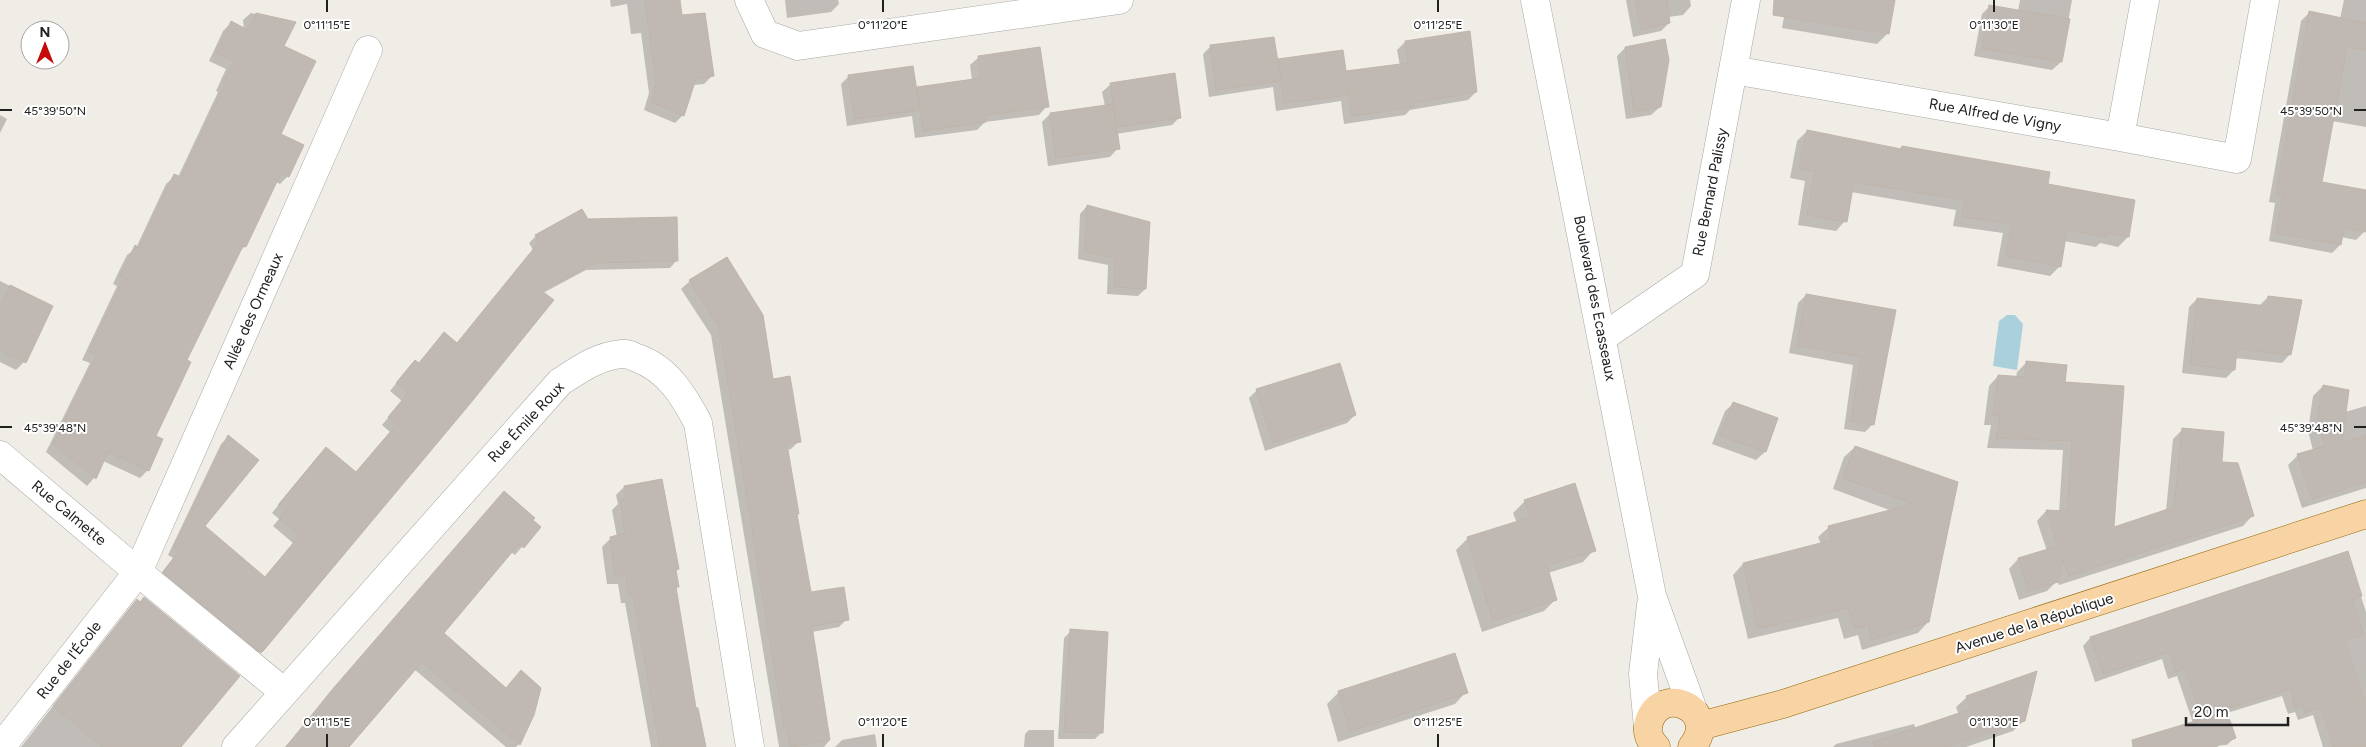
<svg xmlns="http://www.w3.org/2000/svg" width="2366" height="747" font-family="Figtree,sans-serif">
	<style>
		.water { fill: #a9d0db }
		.shadow { fill: #0003 }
		.building { fill: #c0b9b3; stroke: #c1b4a9 }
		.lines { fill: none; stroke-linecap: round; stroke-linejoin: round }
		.minor-casing { stroke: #a7a7a7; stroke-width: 29 }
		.major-casing { stroke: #946607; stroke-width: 29 }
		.minor { stroke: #fff; stroke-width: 28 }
		.major { stroke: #f8d3a4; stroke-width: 28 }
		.ticks { fill: none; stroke: #202020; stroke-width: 2 }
		.labels { text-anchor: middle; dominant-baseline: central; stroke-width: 4; stroke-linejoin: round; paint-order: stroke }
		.street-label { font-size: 15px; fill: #202020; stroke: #fff }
		.ticks-label { font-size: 12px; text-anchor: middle; fill: #202020; stroke: #fff; stroke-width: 4; stroke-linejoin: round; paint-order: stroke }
	</style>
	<rect width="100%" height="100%" fill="#f0ede6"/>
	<path class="water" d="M2007,315H2015L2023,324L2017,370L1993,366L1999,321Z"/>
	<path class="shadow" d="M610,0H679L681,17L712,76L704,84L693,85L683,115L675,123L644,110L649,93L641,33L631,34L627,4L611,7Z
		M785,0H838L839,4L831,12L787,18Z
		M1626,0H1690L1691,6L1683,15L1668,17L1669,23L1661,31L1633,37Z
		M1787,0H1894L1887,34L1877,44L1782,28Z
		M2020,0H2072L2061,62L2052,70L1974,56L1982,14L1990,6L2018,11Z
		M2344,0H2366V127L2332,121L2321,184L2366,191V222L2364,232L2356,240L2341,237L2340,245L2332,253L2269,241L2275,203L2269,202L2301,21L2309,13L2340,19Z
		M251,13L294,23L282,47L280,135L288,176L280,184L276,182L245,246L237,254L185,361L154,436L148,470L140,478L103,461L94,478L87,486L46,452L90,363L82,360L117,286L113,284L119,271L127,255L136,248L166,184L175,176L178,177L218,92L216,91L226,69L209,61L223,31L231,23L244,29L243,20Z
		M1405,42L1476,92L1468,100L1410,110L1405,115L1344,124L1341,101L1276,111L1273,87L1209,97L1203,54L1211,46L1277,62L1278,61L1345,73L1400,66L1397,50Z
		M1625,48L1660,107L1651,115L1626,119L1617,56Z
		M979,57L1047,106L1039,115L985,122L977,130L915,138L912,116L847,126L841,84L849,76L916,89L972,80L970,65Z
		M1111,84L1180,117L1172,125L1116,134L1118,148L1110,157L1048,166L1042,122L1050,114L1105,106L1102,92Z
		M0,115L7,119L0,133Z
		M1807,131L1900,150L1902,147L2046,185L2128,237L2118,247L2100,243L2096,247L2064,241L2060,266L2050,276L1997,266L2003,233L1953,226L1956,210L1851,192L1845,221L1836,231L1798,225L1805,181L1790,178L1797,141Z
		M1087,206L1145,289L1138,296L1107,294L1108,265L1078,259L1080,214Z
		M587,221L677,260L670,268L586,270L543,293L253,659L156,580L173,558L168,555L221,444L228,437L203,526L264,578L293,543L273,526L279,519L272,513L318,456L356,473L390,432L382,425L402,401L390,391L408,369L418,364L444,333L457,344L533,250L529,243L536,236Z
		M726,258L772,381L799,441L791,449L787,450L796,515L810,593L847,619L839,627L812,632L829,741L824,747H779L711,335L681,289L690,281Z
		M0,281L51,306L24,362L16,370L0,362Z
		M1806,295L1894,311L1873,424L1865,432L1844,429L1853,365L1789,353L1798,303Z
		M2268,297L2290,354L2282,363L2235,358L2234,370L2226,378L2182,373L2189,307L2197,299L2259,306Z
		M2027,362L2063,383L2112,528L2166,511L2173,439L2183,429L2220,463L2252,516L2243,526L2059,585L2057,581L2047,591L2019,600L2009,569L2018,559L2047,551L2037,521L2046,511L2059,512L2063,450L1987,448L1991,425H1984L1989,386L1998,376L2016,378L2017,372Z
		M2323,386L2345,412L2366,406V488L2302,508L2288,465L2298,455L2313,450L2308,431L2313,396Z
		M1257,390L1355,415L1347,423L1265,451L1249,398Z
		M1734,403L1776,419L1765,452L1756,460L1712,444L1725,411Z
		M1855,447L1957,483L1928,622L1918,633L1862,650L1858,635L1844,639L1838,618L1748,639L1733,575L1743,564L1821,544L1818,537L1829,527L1892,511L1833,489L1844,457Z
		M624,487L677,569L675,571L678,586L675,589L695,709L704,747H651L625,603H621L618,584H607L602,547L610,539L617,537L612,510L618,504L616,495Z
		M1525,501L1594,550L1583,562L1548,573L1556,599L1544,611L1482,632L1456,550L1468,538L1517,523L1513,513Z
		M532,521L539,527L515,555L511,552L442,633L505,689L521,672L519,744L516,747H506L414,669L349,747H285L324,701Z
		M2347,553L2366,612V701L2364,702L2366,708V747H2323L2313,715L2298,720L2295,712L2288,714L2282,696L2227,713L2235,737L2227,745L2173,747L2193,723L2177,676L2168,679L2162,659L2095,682L2083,646L2090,638Z
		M137,600L179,747H21L130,608Z
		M1071,631L1102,732L1095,739H1058L1064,638Z
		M1339,692H1466L1455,704L1338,742L1327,704Z
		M1967,697L2023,721L2013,731L1966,747H1833L1836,744L1914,724L1916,729L1959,715L1956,707Z
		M1029,730H1054V747H1024L1025,734Z
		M875,734L877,747H835L842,740Z"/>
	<path class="building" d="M645,0H680L682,15L705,13L714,76L696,79L684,116L651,102L656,84Z
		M1635,0H1667L1670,23L1641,30Z
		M1774,0H1895L1889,34L1773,15Z
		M1989,5L2070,19L2062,62L1982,49Z
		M2309,11L2366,23V50L2347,47L2322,182L2366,190V232L2344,228L2341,245L2276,233L2283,196L2276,195Z
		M256,13L296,22L284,46L316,61L281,134L304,145L289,177L281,173L246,247L243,246L187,360L191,362L156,436L163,439L149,471L108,452L96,479L53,444L97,355L89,351L124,278L120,276L127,262L135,245L139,248L174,174L181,177L225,84L223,83L234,61L216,53L231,21L248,30Z
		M1470,31L1477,92L1414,103V107L1352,116L1348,88L1349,95L1284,103L1278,59L1343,50L1346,71L1408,63L1405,41Z
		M1274,37L1281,81L1216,90L1210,45Z
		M1665,39L1669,60L1661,107L1634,112L1625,47Z
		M1040,47L1049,107L986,115V122L923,131L917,87L981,78L978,56Z
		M913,66L920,110L855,119L848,75Z
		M1175,73L1181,118L1117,127L1110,83Z
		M1113,104L1120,149L1056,158L1050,113Z
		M1807,130L1901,149L1902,146L2050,172L2048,184L2135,200L2129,237L2108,233L2107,237L2067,230L2061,267L2006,256L2012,224L1962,217L1965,200L1854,182L1847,222L1807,215L1815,172L1799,169Z
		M1087,205L1150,222L1146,289L1114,287L1115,258L1085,252Z
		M582,209L588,219L677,217L678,261L595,263L542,291L554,300L469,405L264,650L261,653L163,572L180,550L174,547L228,435L259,460L205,526L265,577L300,535L279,518L285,511L278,505L326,447L356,472L397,424L388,417L408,393L396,383L415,360L419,363L444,332L457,343L539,242L535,235Z
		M727,257L763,315L773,379L790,376L801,442L787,444L799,514H797L811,592L844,587L849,620L812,626L830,740L793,747H790L787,727H784L719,327L689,280Z
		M10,285L53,306L26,363L0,350V307Z
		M1806,294L1896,310L1874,425L1851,421L1861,357L1797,345Z
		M2268,296L2302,300L2291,355L2237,349L2235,370L2190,365L2197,298L2267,306Z
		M2026,361L2067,365L2065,382L2124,386L2114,527L2174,507L2182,428L2224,432L2222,462L2238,463L2254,516L2069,576L2063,560L2058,582L2029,591L2018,558L2058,546L2046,510L2067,511L2072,441L1996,438L2000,416L1993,415L1998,375L2025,377Z
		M1340,363L1356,415L1273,443L1256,389Z
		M2323,385L2349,390L2342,443L2366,435V482L2312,499L2297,454L2325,446L2317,422Z
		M1733,402L1778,418L1766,452L1720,436Z
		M1855,446L1958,482L1929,622L1872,640L1868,625L1855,629L1848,608L1758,629L1743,563L1832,540L1828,526L1913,504L1843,478Z
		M662,479L679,569L676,570L679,587H676L696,708H698L706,747H660L633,595L629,596L626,576H615L610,537L625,533L620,500L626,499L624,486Z
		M1575,483L1596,551L1547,565L1557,600L1493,621L1467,537L1531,517L1524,500Z
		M504,491L535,518L533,520L541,527L524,548L519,544L444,633L506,688L521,670L541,688L534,715L520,745L422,662L349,747H286L331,691Z
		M2348,551L2362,596L2352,600L2364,635L2345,641L2366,704V747H2333L2321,708L2305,713L2303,705L2295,707L2290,689L2226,709L2236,738L2215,747H2133L2132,740L2202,719L2185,669L2176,672L2170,652L2103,674L2090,637Z
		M144,597L240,676L181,747H102L53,706L137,599L140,602Z
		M1070,629L1108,632L1103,733L1064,732Z
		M1455,653L1468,693L1350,731L1338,691Z
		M2037,671L2025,721L1947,747H1874L1873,742L1971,709L1966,696Z"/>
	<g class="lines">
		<g class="minor-casing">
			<path id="minor" d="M749,0L765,34L798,46L1119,0
				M1535,0L1652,596L1693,710
				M1733,70L2120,137L2145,0
				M2120,137L2237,159L2265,0
				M1603,337L1695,274L1746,0
				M0,455L138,572L284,692
				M1648,727L1643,674L1651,605
				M1,747L138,572L368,50
				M236,747L560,382C580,369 598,356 622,354C627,353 632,356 637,358C668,369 684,396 698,423L750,747"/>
		</g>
		<g class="major-casing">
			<path id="major" d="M1700,726L1783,704L2366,514
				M1656,747C1649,740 1646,731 1649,722C1661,683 1721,710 1692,747"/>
		</g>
		<use href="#minor" class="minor"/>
		<use href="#major" class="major"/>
	</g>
	<path class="ticks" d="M327,0V12M883,0V12M1438,0V12M1994,0V12M0,110H12M2354,110H2366M0,427H12M2354,427H2366M327,734V747M883,734V747M1438,734V747M1994,734V747"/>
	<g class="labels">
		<g class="street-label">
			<text transform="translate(1995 115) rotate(10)">Rue Alfred de Vigny</text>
			<text transform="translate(1710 192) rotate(-79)">Rue Bernard Palissy</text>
			<text transform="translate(1595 298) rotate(79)">Boulevard des Ecasseaux</text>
			<text transform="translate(253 311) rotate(-66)">Allée des Ormeaux</text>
			<text transform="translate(526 422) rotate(-47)">Rue Émile Roux</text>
			<text transform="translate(69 513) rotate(40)">Rue Calmette</text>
			<text transform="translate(2034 623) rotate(-18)">Avenue de la République</text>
			<text transform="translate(69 660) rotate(-52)">Rue de l'École</text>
		</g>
	</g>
	<g class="ticks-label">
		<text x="327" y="29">0°11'15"E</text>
		<text x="883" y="29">0°11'20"E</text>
		<text x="1438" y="29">0°11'25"E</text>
		<text x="1994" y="29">0°11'30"E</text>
		<text x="55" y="115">45°39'50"N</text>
		<text x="2311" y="115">45°39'50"N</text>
		<text x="55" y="432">45°39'48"N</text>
		<text x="2311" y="432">45°39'48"N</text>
		<text x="327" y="726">0°11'15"E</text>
		<text x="883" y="726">0°11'20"E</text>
		<text x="1438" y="726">0°11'25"E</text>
		<text x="1994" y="726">0°11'30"E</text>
	</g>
	<g transform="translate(45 45)"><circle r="24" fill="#ffffff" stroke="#a6a6a6"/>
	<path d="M0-4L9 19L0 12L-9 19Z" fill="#c60a09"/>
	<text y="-8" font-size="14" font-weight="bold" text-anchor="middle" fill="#202020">N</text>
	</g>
	<path d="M2186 717v8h102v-8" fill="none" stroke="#202020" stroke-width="2.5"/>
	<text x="2194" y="717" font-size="15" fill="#202020" stroke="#ffffff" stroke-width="4" paint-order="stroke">20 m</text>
</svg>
